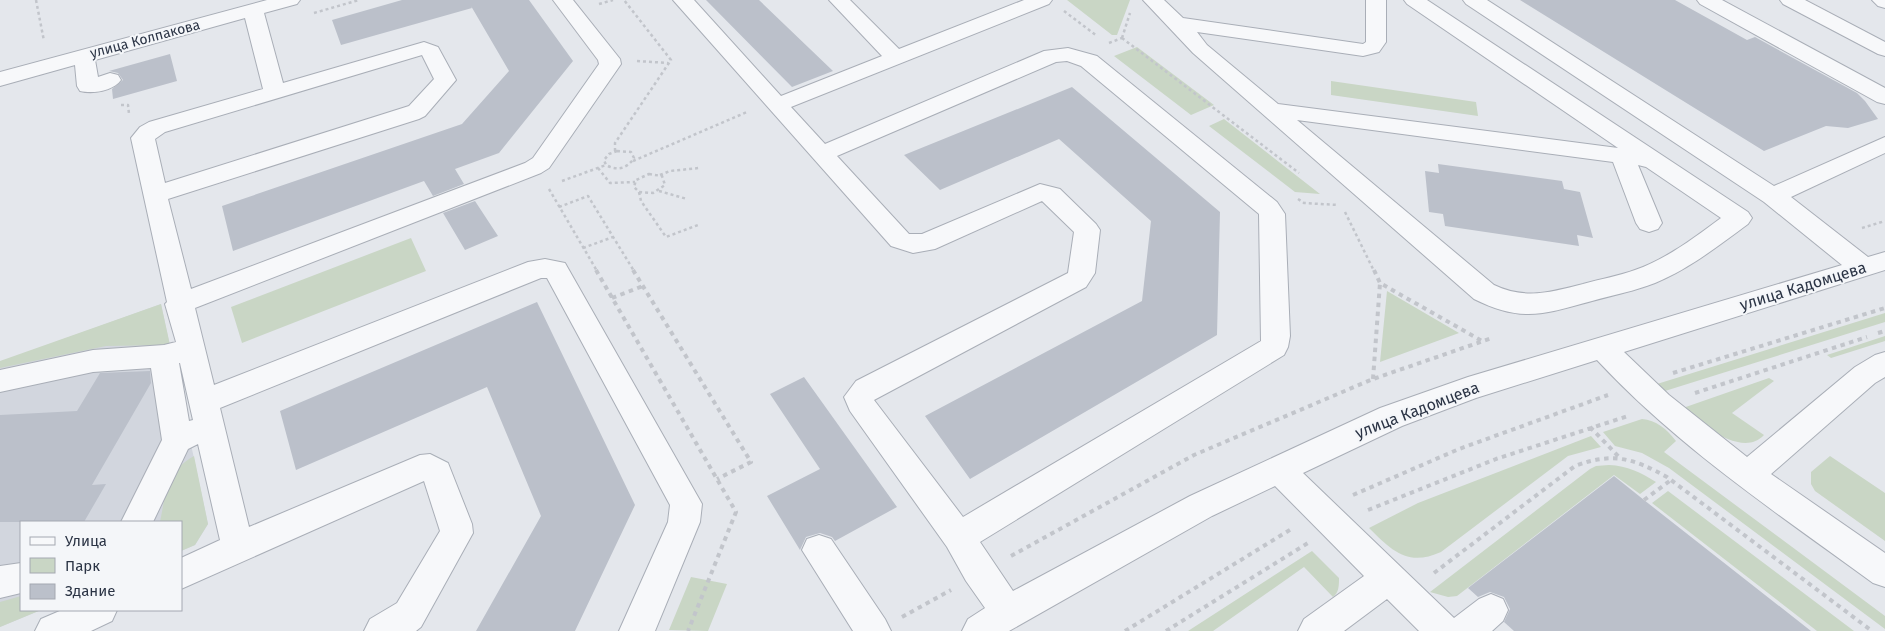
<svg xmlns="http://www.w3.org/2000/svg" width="1885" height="631" font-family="'Fira Sans',sans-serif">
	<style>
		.built { fill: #d2d6de }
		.green { fill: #c9d6c5 }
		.building { fill: #bbc0ca }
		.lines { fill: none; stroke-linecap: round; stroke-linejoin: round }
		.minor-casing { stroke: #a9aeb7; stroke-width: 2 }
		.path-far1 { stroke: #c2c5cb; stroke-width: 2.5; stroke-dasharray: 3 3; stroke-linecap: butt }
		.path { stroke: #c2c5cb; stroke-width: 4; stroke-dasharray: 4.5 4.5; stroke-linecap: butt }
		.minor { fill: #f7f8fa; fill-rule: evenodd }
		.labels { text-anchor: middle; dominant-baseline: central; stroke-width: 4; stroke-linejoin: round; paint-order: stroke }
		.far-street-label { font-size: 14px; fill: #2b3445; stroke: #f4f6f9 }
		.street-label { font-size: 16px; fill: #2b3445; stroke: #f4f6f9 }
	</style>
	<rect width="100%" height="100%" fill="#e4e7ec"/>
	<path class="built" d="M161,304L208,524L195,545L181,551V522H21V610H41L0,627V362Z"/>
	<path class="green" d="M1067,0H1130L1117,35H1112Z
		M1137,47L1214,105L1191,115L1114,56Z
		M1331,81L1476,102L1478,116L1331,95Z
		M1224,119L1320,194L1295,192L1209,126Z
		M411,238L426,271L242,343L231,307Z
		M1387,291L1459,333L1380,362Z
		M161,304L170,345L106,346L0,368V361Z
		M1885,313V322L1665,391L1657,384Z
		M1885,336V341L1831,358L1827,355Z
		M1769,378L1774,381L1732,413L1764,435C1742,459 1699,422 1680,409Z
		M1642,419C1656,420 1667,429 1676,441L1664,452L1885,616V629L1669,468L1642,453L1615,446L1603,432Z
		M1591,436L1601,447L1568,456L1441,552C1408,567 1392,551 1369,528L1418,503Z
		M194,456L208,524L195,545L181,551V522H160C166,493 166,472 194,456Z
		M1830,456L1885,493V541L1815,491L1811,484V472Z
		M1609,465C1628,466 1640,472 1656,482L1640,494L1614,475L1457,596L1448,597L1430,592L1590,469L1596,466Z
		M1668,491L1854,631H1817L1652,503Z
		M1312,551L1339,578C1339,585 1339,593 1333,597L1304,567L1213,631H1188Z
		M691,577L727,584L708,631L669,630Z
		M21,596V610H41L0,627V602Z"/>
	<path class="building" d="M402,0H529L573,61L499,153L455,169L464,184L433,196L424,181L233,251L222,206L462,124L509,71L471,6L472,8L341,45L332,20Z
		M706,0H759L833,71L792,87Z
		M1520,0H1675L1747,40L1755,37L1857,93L1865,101L1878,119L1848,128L1826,126L1764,151Z
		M170,54L177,81L113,99L112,89L123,80L118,73L109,71Z
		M1072,87L1220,212L1217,335L970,479L925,416L1142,301L1151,221L1059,139L940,190L904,155Z
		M1438,164L1562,181L1564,189L1580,192L1593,238L1577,235L1579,246L1445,226L1443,214L1429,212L1425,171L1439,173Z
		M475,201L498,236L465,250L443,213Z
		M537,302L635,505L575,631H476L541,516L487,387L296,470L280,411Z
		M150,371L151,383L92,485L106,484L84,522H0V415L77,411L100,373Z
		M804,377L897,507L835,541L832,537L820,533L806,537L800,550L767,496L820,469L770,394Z
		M1614,476L1644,500L1811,631H1514L1504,622L1510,609L1504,597L1490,592L1478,597L1468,588Z"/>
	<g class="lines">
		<g class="minor-casing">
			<path id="minor" d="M267,0H300L297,4L264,13L283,83L424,42L438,47L456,80L425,116L419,119L168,199L191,289L525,163L533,158L599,64L598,60L553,0H573L620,59L621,64L549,168L541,173L195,308L214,385L528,262L545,259L565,263L702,504L700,522L655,631H619L668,522L670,505L547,278H541L220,408L249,527L420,455L430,454L448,463L472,524L473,533L421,627L416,631H364L370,619L397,603L440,531L424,481L181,589V558L220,540L198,444L188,449L153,522H121L162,440L151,368L93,372L0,392V370L93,350L164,345L176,342L165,304L167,302L131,138L140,127L149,122L263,89L245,18L95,60L98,77L110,73L118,75L121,80C113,91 93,94 80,91L77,86L75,65L0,86V72ZM422,55L434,79L409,106L165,183L155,139L165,132ZM180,363L193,420L189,421L179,363Z
				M673,0H694L781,96L882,56L829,0H850L899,49L1024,0H1052L1049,4L791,107L825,144L1044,51L1068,48L1097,56L1277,202L1285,214L1290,336L1288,347L1284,355L980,542L1013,591L1190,496L1380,408L1468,377L1842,265L1764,202L1466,4L1463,0H1487L1774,186L1885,137V153L1791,197L1868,257L1885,252V270L1624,352L1669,395L1747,457L1855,367L1875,355L1885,352V377L1875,383L1771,474L1885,553V587L1873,583C1777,513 1678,447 1597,360L1476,398L1402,426L1303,473L1454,618L1479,599L1491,594L1503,599L1508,610L1503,621L1492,631H1419L1387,599L1344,631H1298L1304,619L1364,576L1275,486L1212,516L1009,631H962L968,619L985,608L966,581L947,547L850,411L844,397L856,381L1068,273L1074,232L1042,201L935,249L913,253L891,246ZM1067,61L1081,66L1259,214L1261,341L963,517L874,400L1086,287L1095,273L1100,230L1096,224L1060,189L1040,184L922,234H909L837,156L1056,62Z
				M1143,0H1164L1183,18L1363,44L1366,42V0H1386V42L1379,52L1363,56L1197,32L1207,45L1278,104L1618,148L1407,4L1404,0H1427L1748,212L1752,218L1748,224C1718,246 1689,269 1655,283C1635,291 1613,295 1592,301C1544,314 1522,323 1474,299L1193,53ZM1297,120L1613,162L1636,223L1640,229L1649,232L1658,229L1662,223L1638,165L1646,167L1721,218C1695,237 1667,259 1635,270C1619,276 1600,279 1583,284C1552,292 1525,300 1494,285Z
				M1697,0H1722L1885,88V104L1877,102L1700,4Z
				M1780,0H1805L1885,42V56L1878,54L1783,4Z
				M1872,0H1885V8L1878,6Z
				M819,535L831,539L885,619L891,631H853L802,550L807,539Z
				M21,563V593L0,598V566Z
				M62,610H117L112,621L91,631H35L41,619Z"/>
		</g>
		<path class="path-far1" d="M36,0L44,41
			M599,4L613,0
			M1064,11L1097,36
			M314,13L359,0
			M1122,38L1299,173
			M1122,38L1130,13
			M1109,43L1122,38
			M637,61L668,63
			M121,105H128L129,114
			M615,151V143L671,60L624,0
			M617,151L631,152L634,158C627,169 617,171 606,165L604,160L609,154Z
			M633,161L747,112
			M598,168L610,183L635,182
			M649,174L662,176L665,185L653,193L639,192L634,187L636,180Z
			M660,175L670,171L699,168
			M562,181L606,165
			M549,189L597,271
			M659,191L687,199
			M639,192L641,201L666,237L698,225
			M1298,199L1304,203L1338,205
			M559,207L588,196L634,271
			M1345,212L1374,271
			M1862,228L1885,221
			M583,248L613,237"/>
		<path class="path" d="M596,270L736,512L688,631
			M633,270L751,462L717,479
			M1374,270L1380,283L1482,341
			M612,298L643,286
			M1878,333L1885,331
			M1673,373L1885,308
			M1373,379L1380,283
			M1695,393L1867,337
			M1590,427L1619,457
			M1353,495L1459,449L1608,395
			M1644,500L1671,480
			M1368,510L1496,459L1628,416
			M1011,556L1194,455L1373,379L1492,338
			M1434,573L1575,466C1612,452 1633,458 1667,477L1872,631
			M902,617L951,590
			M1125,631L1293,528
			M1166,631L1308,543"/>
		<use href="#minor" class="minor"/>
	</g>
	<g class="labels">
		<g class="far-street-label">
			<text transform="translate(145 39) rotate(-15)">улица Колпакова</text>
		</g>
		<g class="street-label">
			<text transform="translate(1803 286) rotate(-17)">улица Кадомцева</text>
			<text transform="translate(1417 410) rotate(-21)">улица Кадомцева</text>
		</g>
	</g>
	<rect x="20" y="521" width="162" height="90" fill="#f4f6f9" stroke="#a4a8b1"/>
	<rect x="30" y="537" width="25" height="8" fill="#f7f8fa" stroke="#a4a8b1"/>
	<text x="65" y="546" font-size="15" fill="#2b3445">Улица</text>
	<rect x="30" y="558" width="25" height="15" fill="#c9d6c5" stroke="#a4a8b1"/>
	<text x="65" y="571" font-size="15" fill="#2b3445">Парк</text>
	<rect x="30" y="584" width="25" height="15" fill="#bbc0ca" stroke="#a4a8b1"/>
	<text x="65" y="596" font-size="15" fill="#2b3445">Здание</text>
</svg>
